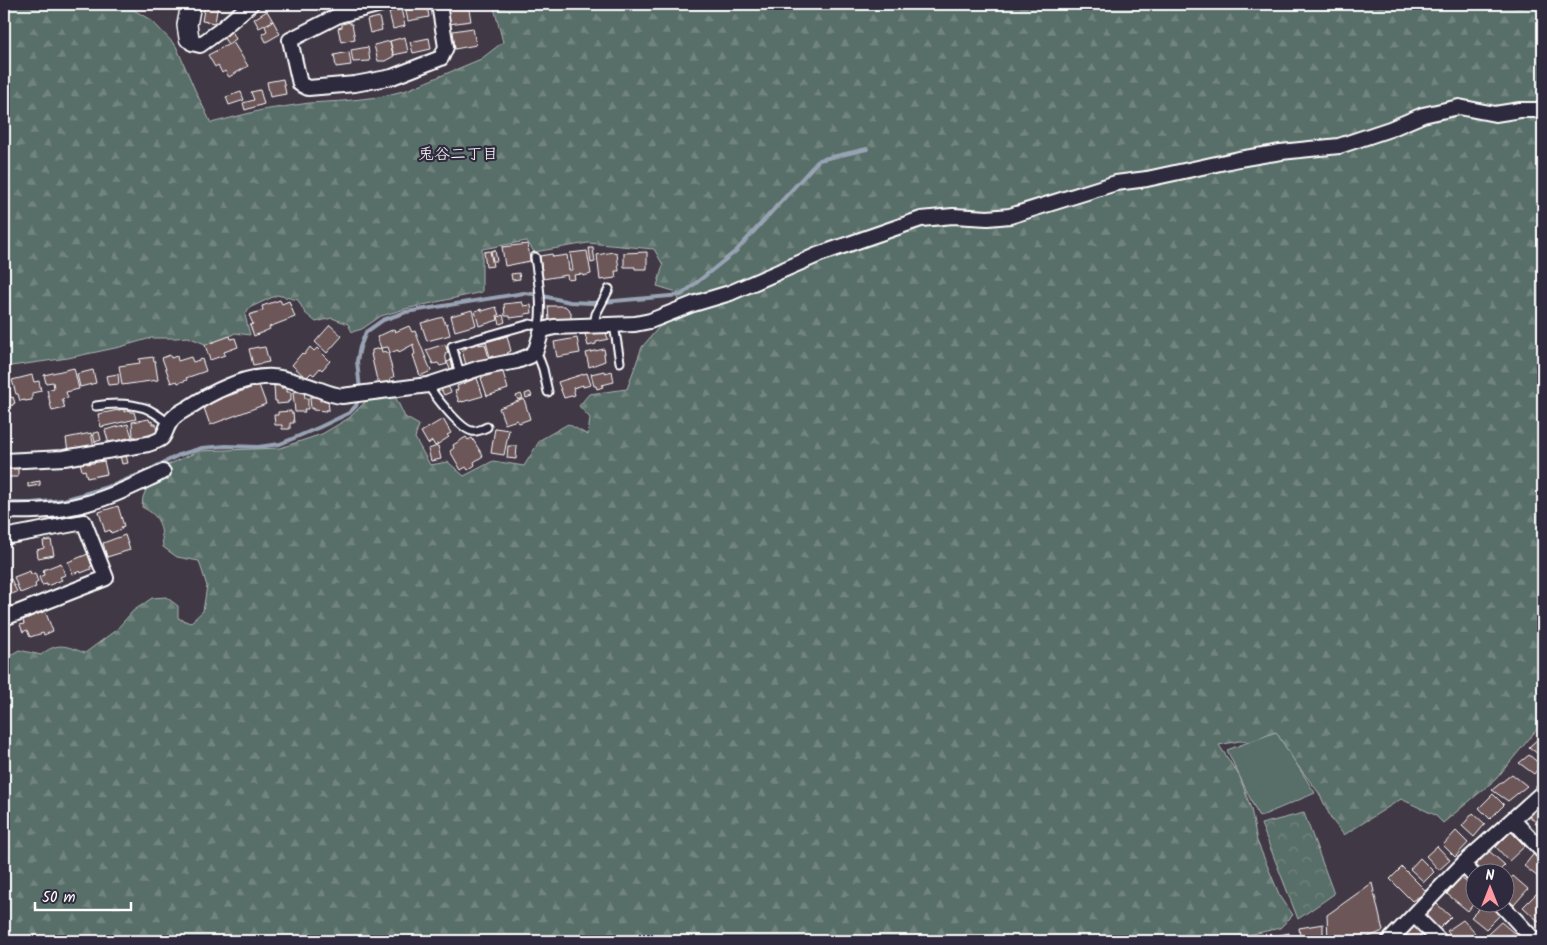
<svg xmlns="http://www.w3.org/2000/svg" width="1547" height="945" font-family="Kalam,'Klee One',sans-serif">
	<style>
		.forest { fill: url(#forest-firs); stroke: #acb6b3 }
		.park { fill: url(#park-crowns); stroke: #acb6b3 }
		.garden { fill: #596e67; stroke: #acb6b3 }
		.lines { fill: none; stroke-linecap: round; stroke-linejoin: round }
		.stream { stroke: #98a3b3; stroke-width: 4 }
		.building { fill: #6c5759; stroke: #fff }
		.lane-casing { stroke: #fff; stroke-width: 11 }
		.street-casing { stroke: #fff; stroke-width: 18 }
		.secondary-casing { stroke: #fff; stroke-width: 22 }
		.lane { stroke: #2f2a3d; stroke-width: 7 }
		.street { stroke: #2f2a3d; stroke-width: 14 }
		.secondary { stroke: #2f2a3d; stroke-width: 19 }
		.labels { text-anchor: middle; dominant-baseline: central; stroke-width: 4.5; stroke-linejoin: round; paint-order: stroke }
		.neighbourhood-label { font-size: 16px; fill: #fff; stroke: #2f2a3d }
	</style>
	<defs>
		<pattern id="forest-firs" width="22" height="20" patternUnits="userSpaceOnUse" patternTransform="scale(1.25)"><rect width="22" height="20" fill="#596e67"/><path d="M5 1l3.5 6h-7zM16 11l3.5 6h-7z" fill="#72847e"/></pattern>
		<pattern id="park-crowns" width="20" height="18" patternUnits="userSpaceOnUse" patternTransform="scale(1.25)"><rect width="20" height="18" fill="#596e67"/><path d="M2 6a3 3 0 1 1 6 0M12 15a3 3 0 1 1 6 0" fill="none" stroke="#72847e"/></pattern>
	</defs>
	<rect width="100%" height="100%" fill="#413845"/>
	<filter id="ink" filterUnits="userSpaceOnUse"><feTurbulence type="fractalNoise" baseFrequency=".02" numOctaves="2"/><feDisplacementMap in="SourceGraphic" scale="10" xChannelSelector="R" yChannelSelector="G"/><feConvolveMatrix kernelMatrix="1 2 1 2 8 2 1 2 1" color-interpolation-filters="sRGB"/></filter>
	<g filter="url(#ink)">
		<path class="forest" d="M4,4H126V5L152,21L176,46L195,90L211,123L262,110L309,103L343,101L379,97L407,90L481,59L503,42L493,4H1543V722L1496,779L1443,823L1435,815L1401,799L1344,835L1332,820L1319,793L1280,743L1239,741L1219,745L1240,777L1251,809L1257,841L1279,894L1293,915L1280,928L1221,941H4V659L19,650L41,655C58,641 66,646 85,653L116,630L133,611L152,598L166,597L178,606V618L190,623L203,611L207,586L199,561L177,557L163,547C161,527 162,517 142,507L143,497L154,471L199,451L280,448L322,434L349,418L367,400L395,396L405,417L419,425L415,438L430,465L448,462L464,476L493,461L524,466L540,440L568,424L588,435L590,418L579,406L589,394L627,389L642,347L659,327L682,317L677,292L657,286L663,265L654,249L588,243L534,252L527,241L482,249V292L405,309L381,316L362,329L352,332L348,324L332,318L316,322L305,313L298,300L277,295L249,308L245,315L250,335L235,333L218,343L205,344L188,337L176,338H151L120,347L68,358L4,367Z"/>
		<path class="park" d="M1304,813L1334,894L1298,919L1261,824Z"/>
		<path class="garden" d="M1276,732L1315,793L1259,817L1227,750Z"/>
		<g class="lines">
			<path class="stream" d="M360,390L357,361L360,347L366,332L383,320L406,312L524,293L533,294L570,302L592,303L681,295L736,251L819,160L867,149
				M4,503H31L64,500L114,485L149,470L179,455L202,448L226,446L258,447L280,444L320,427L349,413L356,406L359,397"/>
		</g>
		<path class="building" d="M148,4H164L162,10L147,6Z
			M205,4H218L215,23L202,21Z
			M290,4H307L291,8Z
			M419,4H427L429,17L408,21L405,7Z
			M459,4H468L471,21L449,24L446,6Z
			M401,9L405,26L393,29L389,12Z
			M267,11L273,21L259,28L254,19Z
			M379,17L382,30L370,33L367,20Z
			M273,21L280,34L266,42L262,34L267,31L265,26Z
			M350,22V24H352L355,39L341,42L338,28L342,27V24Z
			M473,28L476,45L455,49L453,31Z
			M232,31L236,39L228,44L223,37Z
			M405,37L408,52L393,55L390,41Z
			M429,38L431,49L413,53L410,42Z
			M390,41L394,56L385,61H378L374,45Z
			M233,42L248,66L229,77L225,71L222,73L218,65L215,67L208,55Z
			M368,47L370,61L353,62L351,50Z
			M349,52L351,65L336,67L334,55Z
			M283,79L286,94L270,97L267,82Z
			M260,90L264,104L245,110L243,103L254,100L251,92Z
			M241,92L244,100L229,105L226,97Z
			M528,244L530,261L505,266L502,247Z
			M589,248H593L595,262L591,263Z
			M495,250L497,261H493L491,251Z
			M490,251L493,266L486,267L484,252Z
			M587,251L591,274L583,276L582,274L574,275L575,279L568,280L567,275L543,279L540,256L552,254L553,257L567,255L569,270H573L570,253Z
			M613,252L617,253L619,271H615L616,278L600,280L597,255Z
			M647,252V269H635V267H624V253Z
			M519,273L520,279L512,280L511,274Z
			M280,300L282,304L289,301L295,317L269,327L270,329L254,336L250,325L253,324L249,315L263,310L262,306Z
			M522,302L524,306L531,305L532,313L525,314V316L510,318V316H505L504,304Z
			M548,306H565L571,312V321H549Z
			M496,307L499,315H497L498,320L479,326L475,311L481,309L482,311Z
			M472,310L476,325L455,331L451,316Z
			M503,315L505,322L500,324L498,317Z
			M443,317L445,324L447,323L450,335L427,341L421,323Z
			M330,325L342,336L327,353L315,342Z
			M409,326L412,332L415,331L431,371L420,376L413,355L415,354L413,346L414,344L399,352L398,350L390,353L388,347L381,348L377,337L394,329L395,332Z
			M604,331V333H606L608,339L596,342V344L588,346L585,334L593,332V334Z
			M230,336L231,339L235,338L238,347L224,352L225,355L210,360L205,345Z
			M507,336L511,351L507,353L508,354L493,358V356L490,357L486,342Z
			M577,338L580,353L557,357L554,342Z
			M479,343V345L485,344L489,358L466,365L462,350L467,348L466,346Z
			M445,344L448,353H445L447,364L440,366L438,363L433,364L426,350Z
			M258,347V348L265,347L269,362L253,365L249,349Z
			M310,347L314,351L317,348L330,361L322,370L320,368L314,375L311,373L306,378L292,365L302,353L304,355Z
			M381,348L382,352L386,351V353H388L394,377L390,378L391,382L380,384L379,380H377L371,354H372V350Z
			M604,349L605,354H604L605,361L589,367L586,353Z
			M170,355L171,358L177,356L178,361L191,357L193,362L202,359L206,371L186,378L187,380L178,383L177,381L171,383L162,358Z
			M153,357L154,361H155L158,380L122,385L119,366L140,363L139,359Z
			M452,360L455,367L450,369L447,362Z
			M74,368L79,389L66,392L68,398L62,399L65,408L52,411L47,390L54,388L53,382L46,383L44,375Z
			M502,369L508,389L487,396L481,378L493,374L492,372Z
			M93,370L96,383L80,387L77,374Z
			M604,371L605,373L612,371L614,382L602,385L603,387L597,389L596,386H594L591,374Z
			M587,373L591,385L583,387V385L573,388L575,395L564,398L558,382Z
			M118,374L119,384L108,385L106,376Z
			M32,375L34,382L39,381L41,391L32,393V400L25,401V400L20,401L18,394H16L12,380Z
			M477,378L483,396L462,402V401L459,402L455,391L458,390L457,386Z
			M447,384L451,392L444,395L440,387Z
			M259,385L266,404L210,425L203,405Z
			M281,385V388H287V392H291V401H288V403L277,404V401H275L274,386Z
			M9,388L11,398L13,397L15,403L13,404V405L4,407V390Z
			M304,391L305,398H308V409H304L305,412H295L293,392Z
			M530,392L532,396L526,398L525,394Z
			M521,394L523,398L518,400L516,396Z
			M310,397H320V401L328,400L329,410H326V411L313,410V408L311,409Z
			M524,399L530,419L519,423L517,420L505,424L499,408Z
			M124,409V412L129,410L130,412H134L136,419L101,427L98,414Z
			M291,411V413H293L294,423H290V429H282V425H275L274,415H278V412Z
			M149,419L150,422L152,421V424H156L157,436L137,439L136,437H133L132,422Z
			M443,419L451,433L447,435L449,437L435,446L432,441L428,444L421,432Z
			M128,424L132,437L116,441V443L109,444L105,430Z
			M495,428L509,430L504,455L491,453Z
			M99,432L101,440L95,442L93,433Z
			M91,433L94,447L68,452L66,438Z
			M466,437L468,440L472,438L483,456L474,462L475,465L468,470L466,467L461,470L450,451L454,448L453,445Z
			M438,446L441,459L431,461L428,449Z
			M508,446H517L516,459L507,458Z
			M126,455L128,463L122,464L120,456Z
			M86,461L87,464L104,461L107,474L87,478L85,470L82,471L80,462Z
			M4,466H18V477H4Z
			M40,481V485L28,487V483Z
			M118,506L124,526L121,527L122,529L111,533L110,530L105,532L99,512Z
			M125,535L130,550L107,557L103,543Z
			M51,540L54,555L38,558L37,550L44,548L43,541Z
			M88,554L92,566L90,567L91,569L81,573L80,571L73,574L68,562Z
			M61,563L65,575L60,577L62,580L47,586V584L42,585L39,577L44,575L43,570Z
			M30,571L31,574L35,573L38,582L35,584L36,587L20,593L14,577Z
			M11,579L17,592L4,597V582Z
			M7,599L11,607L4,610V600Z
			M45,611L53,631L44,635L43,633L30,637L27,630L23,632L20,625L24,624L23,620Z
			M1541,736L1543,738V758L1529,747Z
			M1529,755L1541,765L1534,774L1519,763Z
			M1512,774L1527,786L1508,801L1492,790Z
			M1493,794L1504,805L1490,819L1479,808Z
			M1542,801L1543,803V827L1541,829L1528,814Z
			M1473,813L1485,824L1474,837L1462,826Z
			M1456,831L1468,843L1455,857L1443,845Z
			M1511,832L1525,846L1509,861L1496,847Z
			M1437,846L1450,860L1439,870L1426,856Z
			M1489,851L1505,865L1498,872H1484L1476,865Z
			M1536,851L1543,857V881L1524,866Z
			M1420,858L1434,872L1424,882L1410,869Z
			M1402,867L1427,892L1412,901L1390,879Z
			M1513,876L1528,889L1514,905L1504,897V885Z
			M1460,877L1474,888L1475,902L1468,911L1447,894Z
			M1372,883L1383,931L1359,941H1328L1327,915Z
			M1538,892L1543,897V918L1539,922L1523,907Z
			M1485,903L1501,914L1486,929L1471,917Z
			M1437,904L1451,917L1438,930L1425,914Z
			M1463,920L1475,933L1466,941H1455L1447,931Z
			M1501,922L1514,933L1505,941H1494L1489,933Z
			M1323,924V941H1298L1300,936L1299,928Z
			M1416,925L1426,941H1399Z
			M1289,933L1290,941H1267L1266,938Z
			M1265,938V941H1246Z"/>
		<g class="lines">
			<g class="lane-casing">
				<path id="lane" d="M535,257C538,280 543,303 539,326
					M594,325L596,314L609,289
					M614,325L620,362
					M536,350L543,369L548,392
					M460,374L452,346L530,324L539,326L543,330
					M428,385C434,395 460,429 472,431C477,432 483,429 487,427
					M96,406C112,403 129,403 145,408C153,411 162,418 169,423"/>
			</g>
			<g class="street-casing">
				<path id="street" d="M381,4L339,15L290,40L300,84L308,88L355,84L392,77L441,58L446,47L439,4
					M189,38L192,43L200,45L218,32L251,4
					M4,461L64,458L148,444C168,438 161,437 170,422C174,415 181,412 188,408C210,393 245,375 273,377C282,377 293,381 302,384C316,387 328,395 342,396L428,385L480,368L517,361L530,356L536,350L541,333L543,330L554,327L635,324L650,321L693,304L730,293L820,254L921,219L953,216L988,218L1010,216L1116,183L1147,179L1239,159L1281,152L1339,146L1390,129L1423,115L1459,107L1495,114L1520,110H1543
					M4,511C32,512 61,511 88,503C115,496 139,483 163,472
					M4,537L84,522L106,578L4,618
					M1513,820L1543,852
					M1463,864L1474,876
					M1499,902L1535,941
					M1414,915L1440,941
					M1389,941L1463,864L1543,792"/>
			</g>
			<g class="secondary-casing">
				<path id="secondary" d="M189,38L187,25L191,4"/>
			</g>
			<use href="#lane" class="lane"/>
			<use href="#street" class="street"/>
			<use href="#secondary" class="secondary"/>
		</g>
	</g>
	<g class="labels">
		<g class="neighbourhood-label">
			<text x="458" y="154">兎谷二丁目</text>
		</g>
	</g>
	<rect width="1547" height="945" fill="none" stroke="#2f2a3d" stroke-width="20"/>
	<rect x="10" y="10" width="1527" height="925" fill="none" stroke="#fff" stroke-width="2" filter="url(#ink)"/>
	<g transform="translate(1490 888)"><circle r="24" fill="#2f2a3d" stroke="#827f8b"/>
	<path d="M0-4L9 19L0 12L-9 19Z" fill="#ff9aa2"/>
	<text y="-8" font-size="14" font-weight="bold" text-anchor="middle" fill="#ffffff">N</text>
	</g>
	<path d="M35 902v8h96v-8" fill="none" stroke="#ffffff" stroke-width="2.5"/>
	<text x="42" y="902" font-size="15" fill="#ffffff" stroke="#2f2a3d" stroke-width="4" paint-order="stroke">50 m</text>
</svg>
